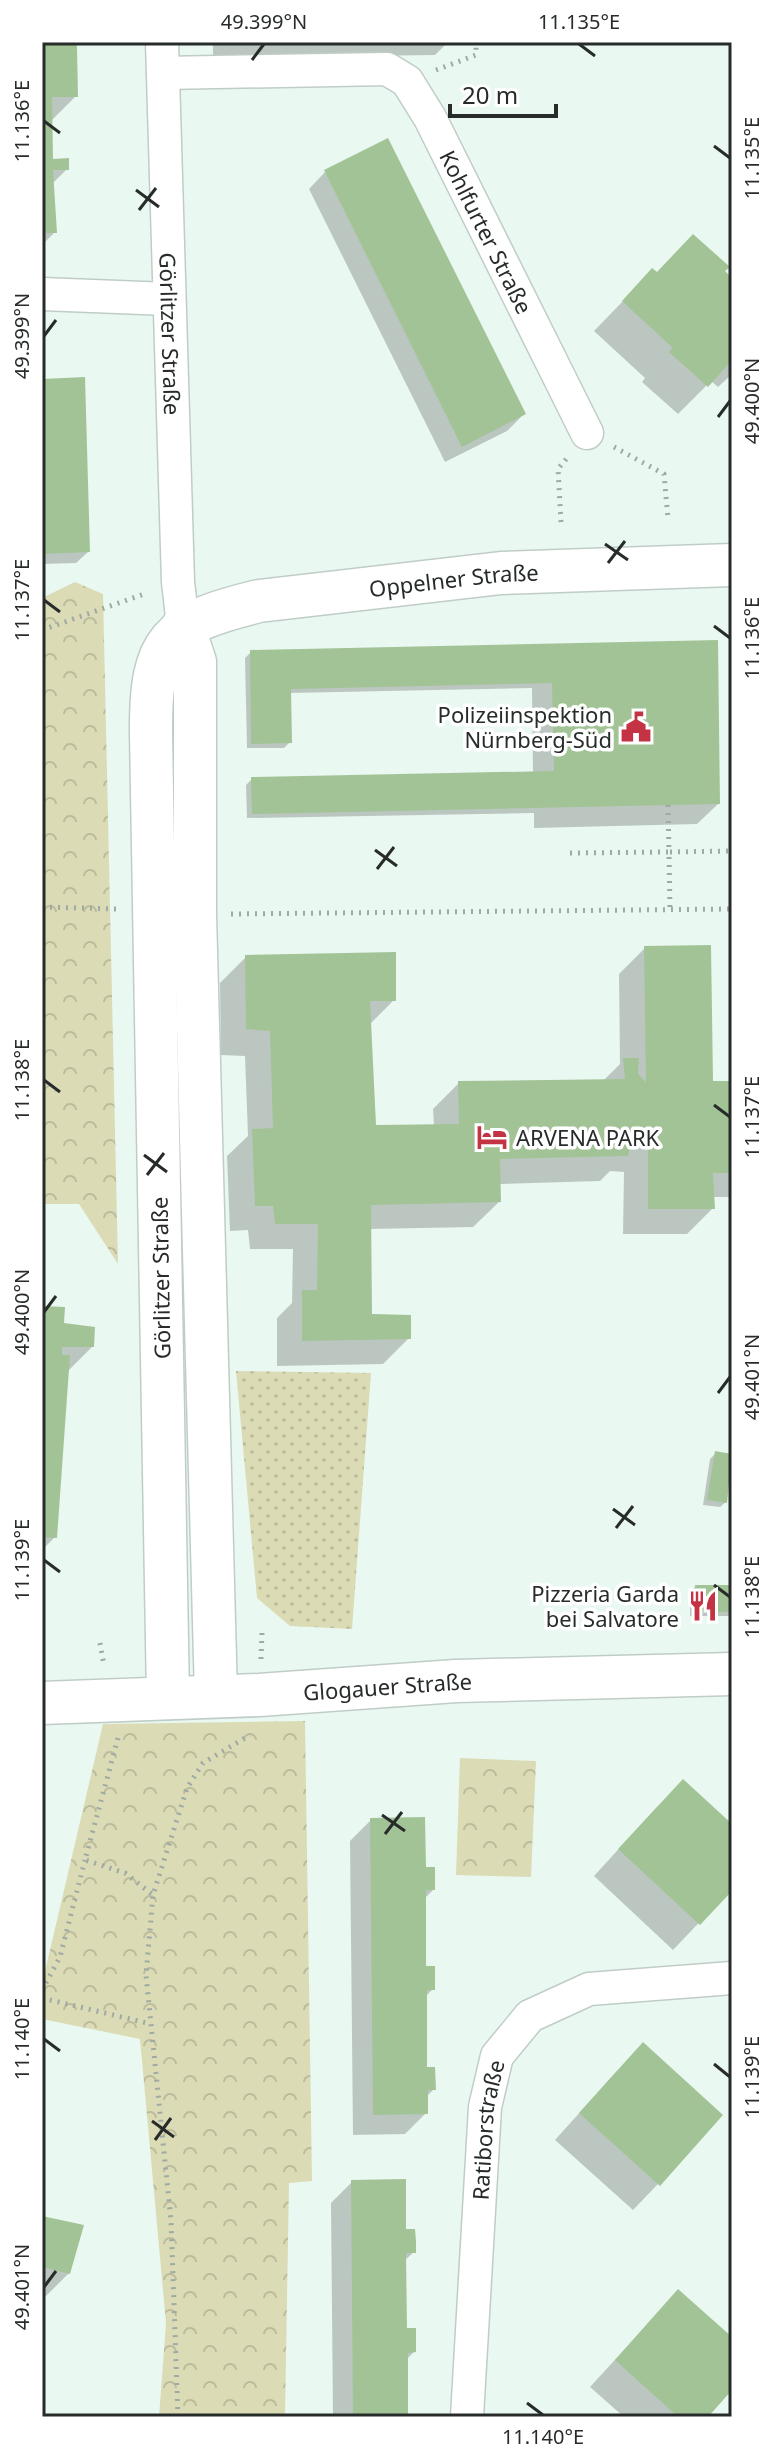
<svg xmlns="http://www.w3.org/2000/svg" width="774" height="2459" font-family="'Noto Sans',sans-serif">
	<style>
		.grass { fill: url(#grass-dots) }
		.park { fill: url(#park-crowns) }
		.shadow { fill: #0003 }
		.building { fill: #a2c396 }
		.lines { fill: none; stroke-linecap: round; stroke-linejoin: round }
		.minor-casing { stroke: #c0cdc7; stroke-width: 35 }
		.tertiary-casing { stroke: #c0cdc7; stroke-width: 45 }
		.path { stroke: #9faaa5; stroke-width: 5; stroke-dasharray: 2 6; stroke-linecap: butt }
		.minor { stroke: #fff; stroke-width: 32 }
		.tertiary { stroke: #fff; stroke-width: 42 }
		.ticks { fill: none; stroke: #272c2a; stroke-width: 3 }
		.labels { text-anchor: middle; dominant-baseline: central; stroke-width: 7; stroke-linejoin: round; paint-order: stroke }
		.street-label { font-size: 22px; fill: #272c2a; stroke: #fff }
		.poi-label { font-size: 22px; fill: #272c2a; stroke: #fff; text-anchor: end }
		.neatline { fill: none; stroke: #272c2a; stroke-width: 3 }
		.ticks-label { font-size: 20px; text-anchor: middle; fill: #272c2a }
	</style>
	<defs>
		<pattern id="grass-dots" width="8" height="8" patternUnits="userSpaceOnUse" patternTransform="scale(2)"><rect width="8" height="8" fill="#dbdbb6"/><path d="M2 2h.1M6 6h.1" fill="none" stroke="#bcbc9d" stroke-width="1.8" stroke-linecap="round"/></pattern>
		<pattern id="park-crowns" width="20" height="18" patternUnits="userSpaceOnUse" patternTransform="scale(2)"><rect width="20" height="18" fill="#dbdbb6"/><path d="M2 6a3 3 0 1 1 6 0M12 15a3 3 0 1 1 6 0" fill="none" stroke="#bcbc9d"/></pattern>
	</defs>
	<rect width="100%" height="100%" fill="#eaf8f2"/>
	<path class="grass" d="M236,1371L371,1373L352,1629L290,1626L257,1598Z"/>
	<path class="park" d="M75,582L103,594L118,1264L79,1204H42V598Z
		M305,1721L312,2181L289,2183L285,2417H159L166,2323L140,2039L42,2019V1984L103,1724Z
		M460,1758L536,1761L531,1877L456,1875Z"/>
	<path class="shadow" d="M42,42H80L73,49L76,96L50,122L51,161L67,169L52,184L55,232L42,245Z
		M213,42H448L435,55L213,58Z
		M325,172L524,414L507,431L445,462L309,189Z
		M652,271L656,274L722,272L732,280V374L718,387L711,381L678,414L642,382L645,378L594,331Z
		M42,381L88,552L76,563L42,564Z
		M716,642L718,804L697,824L534,828V813L247,818L246,785L252,779L533,773L532,688L289,693L290,742L284,748H247L245,658L251,652Z
		M645,948L711,1083H732V1197H713V1208L687,1234H623L624,1172L610,1171L600,1181L499,1184V1202L473,1227L369,1229L370,1316L409,1338L383,1364L277,1366V1318L292,1303L293,1249H250L248,1230L230,1231L227,1156L248,1136L245,1056L221,1055L220,983L246,957L394,1000L369,1025L374,1127L434,1126L433,1109L459,1083L603,1081L620,1064L619,974Z
		M42,1308L92,1347L67,1372L55,1537L42,1550Z
		M716,1453L732,1456L726,1502L720,1507L703,1505L710,1459Z
		M695,1587H732V1616H690V1592Z
		M657,1807L732,1826V1888L673,1950L594,1876Z
		M371,1820L424,1869L433,1890L424,1899V1968L433,1989L425,1997V2069L434,2089L426,2097V2113L405,2134L353,2135L350,1841Z
		M617,2071L658,2184L633,2210L555,2140Z
		M352,2182L404,2231L414,2252L404,2261L405,2330L414,2352L406,2360V2417H333L331,2203Z
		M42,2218L69,2273L42,2300Z
		M678,2291L732,2340V2387L705,2417H624L590,2387Z"/>
	<path class="building" d="M42,42H75L77,47L78,97H52L53,159L69,158V170H53L57,233H42Z
		M388,138L526,414L462,447L324,170Z
		M693,234L730,267L725,271L732,278V360L708,387L669,352L673,348L622,301L652,268L657,272Z
		M85,377L90,552L42,554V379Z
		M718,640L720,804L252,814L251,777L554,771L552,683L291,689L292,743L251,744L250,650Z
		M711,945L713,1081H732V1173H713L715,1209H648V1147L630,1146L628,1156L500,1159L501,1202L371,1205L372,1314L411,1315V1339L302,1341V1290H317L318,1224H275L273,1206H255L252,1129L273,1128L270,1031L246,1029L245,955L396,952V1001H370L376,1125L459,1124L458,1081L625,1079L623,1058H639L638,1074L646,1082L644,946Z
		M42,1306L65,1307L64,1323L95,1327L94,1347H62V1355H70L57,1538L42,1537Z
		M715,1451L732,1454L727,1503L707,1500Z
		M695,1585H732V1612H695Z
		M683,1779L732,1824V1891L700,1925L618,1849Z
		M425,1817L426,1867H435V1890H426V1966H435V1990H427V2067H435L436,2090H428V2114L373,2115L370,1818Z
		M643,2042L723,2115L660,2186L579,2113Z
		M406,2179V2229H415L416,2241V2253H406L407,2328H416V2352L408,2353V2417H353L351,2180Z
		M42,2216L84,2225L70,2274L42,2267Z
		M678,2289L732,2337V2390L708,2417H678L615,2360Z"/>
	<g class="lines">
		<g class="minor-casing">
			<g id="minor">
				<path id="s1" d="M162,42L178,582L183,626"/>
				<path id="s2" d="M163,73L387,69L407,81L430,118L587,433"/>
				<path d="M42,294L168,299"/>
				<path id="s3" d="M467,2417L485,2107L497,2056L530,2016L589,1989L732,1978"/>
			</g>
		</g>
		<g class="tertiary-casing">
			<g id="tertiary">
				<path d="M183,626L195,662V914L216,1696"/>
				<path id="s4" d="M168,1698L151,734C150,639 169,623 259,601L501,573L732,565"/>
				<path id="s5" d="M42,1703L259,1695L456,1681L732,1674"/>
			</g>
		</g>
		<path class="path" d="M436,70L476,55V42
			M614,447L664,474L668,519
			M561,522L558,469L567,458
			M42,630L147,593
			M668,805L669,852L732,851
			M570,853L669,852L670,910
			M42,907L117,909
			M231,914L732,909
			M100,1643L104,1665
			M261,1659L262,1632
			M118,1738L85,1860L125,1873L153,1895
			M42,1990L60,1957L85,1860
			M42,1998L151,2024
			M178,2417L171,2221L146,1975L153,1895L187,1788L203,1763L250,1735"/>
		<use href="#minor" class="minor"/>
		<use href="#tertiary" class="tertiary"/>
	</g>
	<path class="ticks" d="M579,44L595,56M252,60L264,44M44,121L60,133M714,146L730,158M136,190L159,207M139,210L156,188M44,336L56,320M718,417L730,401M605,544L628,560M608,563L625,541M44,600L60,612M714,626L730,638M375,850L397,866M377,869L394,847M44,1080L60,1092M714,1105L730,1117M144,1155L167,1172M147,1175L164,1153M44,1312L56,1296M718,1393L730,1377M613,1509L635,1525M616,1528L633,1506M44,1560L60,1572M714,1585L730,1597M382,1815L405,1831M385,1834L402,1812M44,2039L60,2051M714,2064L730,2077M152,2121L174,2137M155,2140L171,2118M44,2287L56,2271M527,2403L543,2415"/>
	<defs>
		<g id="civic-bare" transform="scale(2.4)"><path d="M-.6-6.5H3V-4.5H.6V-3L4-1V1h2V6H-6V1h2V-1L-.6-3ZM-1.2 2.5V6h2.4V2.5Z" fill="#c43344" stroke="#fff" stroke-width="2.5" paint-order="stroke"/></g>
		<g id="hotel-bare" transform="scale(2.4)"><path d="M-6-4.5h1.5V1H6V5H4.5V3h-9V5H-6ZM-4 0a1.8 1.8 0 1 1 3.6 0ZM.5 0V-2.5h3Q6-2.5 6 0Z" fill="#c43344" stroke="#fff" stroke-width="2.5" paint-order="stroke"/></g>
		<g id="restaurant-bare" transform="scale(2.4)"><path d="M-5-6h1v4h1v-4h1v4h1v-4h1v5L-1.5 .5V6h-2V.5L-5-1ZM5-6V6H3V1.5H1.5Q1.5-4 5-6Z" fill="#c43344" stroke="#fff" stroke-width="2.5" paint-order="stroke"/></g>
	</defs>
	<g fill-rule="evenodd">
		<use href="#civic-bare" x="636" y="727"/>
		<use href="#hotel-bare" x="492" y="1137"/>
		<use href="#restaurant-bare" x="703" y="1606"/>
	</g>
	<g class="labels">
		<g class="street-label">
			<text stroke="none"><textPath href="#s2" startOffset="418">Kohlfurter Straße</textPath></text>
			<text stroke="none"><textPath href="#s1" startOffset="292">Görlitzer Straße</textPath></text>
			<text stroke="none"><textPath href="#s4" startOffset="1356">Oppelner Straße</textPath></text>
			<text transform="translate(160 1278) rotate(-91)">Görlitzer Straße</text>
			<text stroke="none"><textPath href="#s5" startOffset="346">Glogauer Straße</textPath></text>
			<text stroke="none"><textPath href="#s3" startOffset="288">Ratiborstraße</textPath></text>
		</g>
		<g class="poi-label">
			<text x="612" y="714">Polizeiinspektion<tspan x="612" dy="25">Nürnberg-Süd</tspan></text>
			<text x="516" y="1137" text-anchor="start">ARVENA PARK</text>
			<text x="679" y="1593">Pizzeria Garda<tspan x="679" dy="25">bei Salvatore</tspan></text>
		</g>
	</g>
	<rect width="774" height="2459" fill="none" stroke="#ffffff" stroke-width="88"/>
	<path d="M450 104v12h106v-12" fill="none" stroke="#272c2a" stroke-width="4"/>
	<text x="462" y="104" font-size="24" fill="#272c2a" stroke="#ffffff" stroke-width="6" paint-order="stroke">20 m</text>
	<rect x="44" y="44" width="686" height="2371" class="neatline"/>
	<g class="ticks-label">
		<text x="264" y="29">49.399°N</text>
		<text x="579" y="29">11.135°E</text>
		<text transform="translate(22 121) rotate(-90)" y="7">11.136°E</text>
		<text transform="translate(752 158) rotate(-90)" y="7">11.135°E</text>
		<text transform="translate(22 336) rotate(-90)" y="7">49.399°N</text>
		<text transform="translate(752 401) rotate(-90)" y="7">49.400°N</text>
		<text transform="translate(22 600) rotate(-90)" y="7">11.137°E</text>
		<text transform="translate(752 638) rotate(-90)" y="7">11.136°E</text>
		<text transform="translate(22 1080) rotate(-90)" y="7">11.138°E</text>
		<text transform="translate(752 1117) rotate(-90)" y="7">11.137°E</text>
		<text transform="translate(22 1312) rotate(-90)" y="7">49.400°N</text>
		<text transform="translate(752 1377) rotate(-90)" y="7">49.401°N</text>
		<text transform="translate(22 1560) rotate(-90)" y="7">11.139°E</text>
		<text transform="translate(752 1597) rotate(-90)" y="7">11.138°E</text>
		<text transform="translate(22 2039) rotate(-90)" y="7">11.140°E</text>
		<text transform="translate(752 2077) rotate(-90)" y="7">11.139°E</text>
		<text transform="translate(22 2287) rotate(-90)" y="7">49.401°N</text>
		<text x="543" y="2444">11.140°E</text>
	</g>
</svg>
